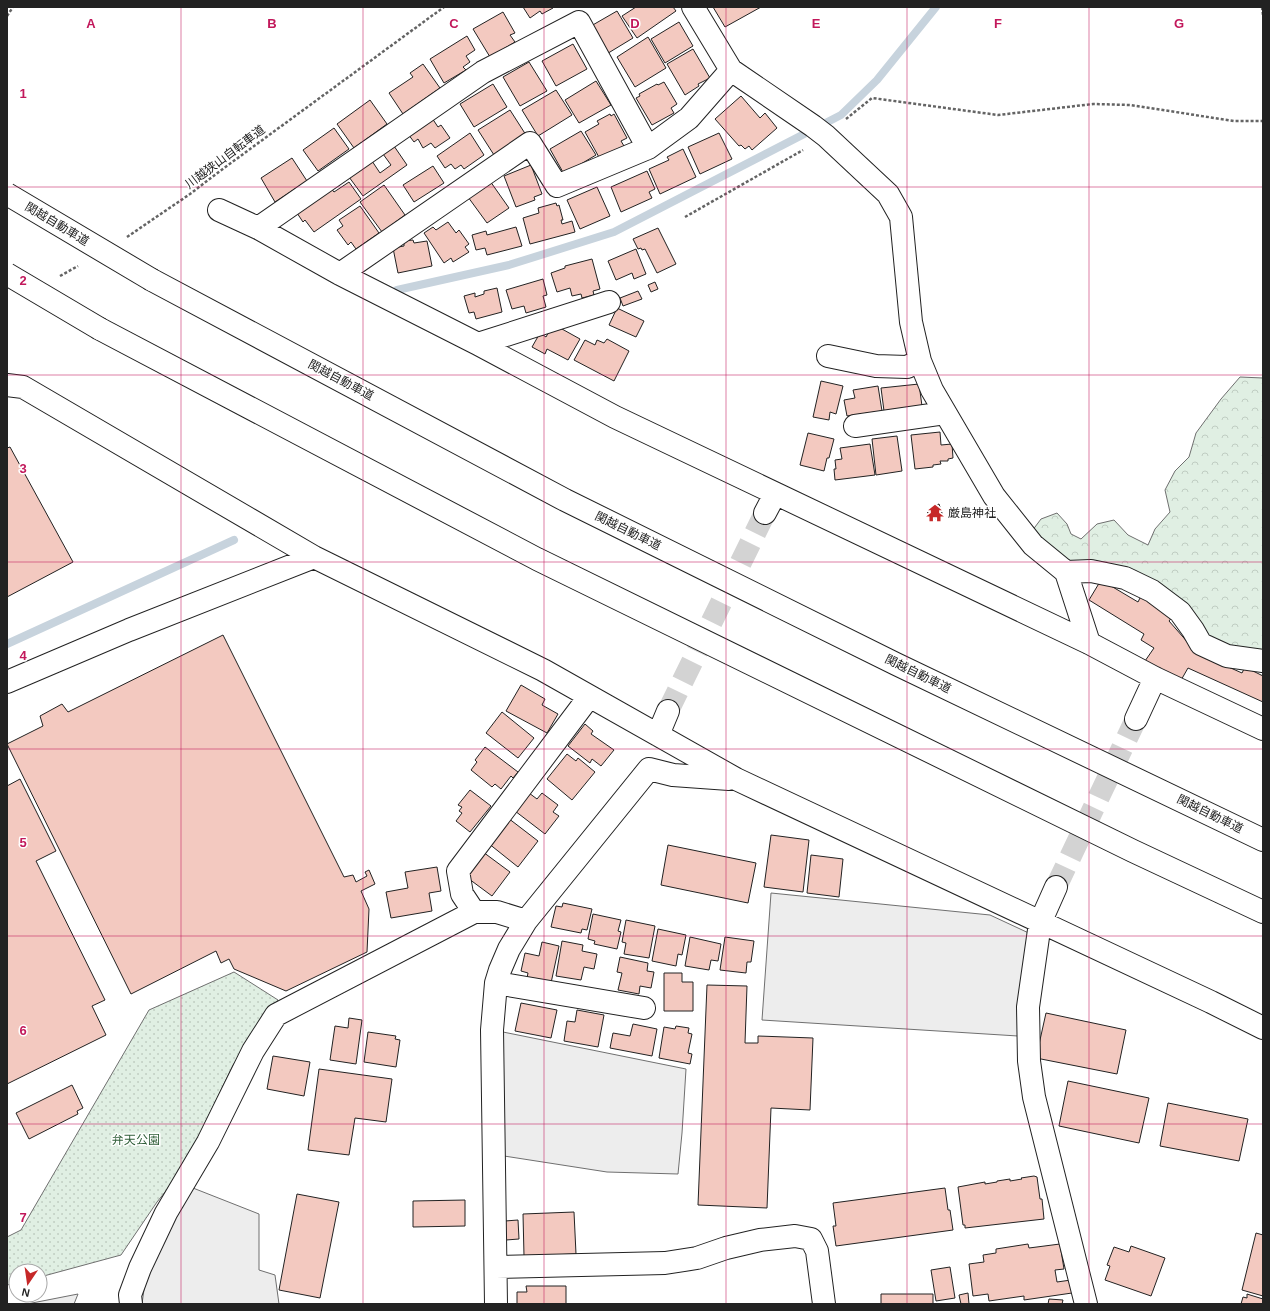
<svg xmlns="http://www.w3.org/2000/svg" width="1270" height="1311" font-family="Helvetica,'Noto Sans JP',sans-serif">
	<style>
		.forest { fill: url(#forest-crowns); stroke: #6f6f6f }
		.park { fill: url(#park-dots); stroke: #6f6f6f }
		.parking { fill: #ededed; stroke: #6f6f6f }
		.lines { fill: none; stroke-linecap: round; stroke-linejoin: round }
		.stream { stroke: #c7d3dd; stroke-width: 8 }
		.building { fill: #f3c9c0; stroke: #222 }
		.minor-tunnel { stroke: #d3d3d3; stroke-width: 22; stroke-dasharray: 22 11; stroke-linecap: butt }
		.minor-casing { stroke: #222; stroke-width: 24 }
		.highway-casing { stroke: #222; stroke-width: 24 }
		.path { stroke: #646464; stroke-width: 2.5; stroke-dasharray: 3 2; stroke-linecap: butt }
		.minor { stroke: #fff; stroke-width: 22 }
		.highway { stroke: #fff; stroke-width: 22 }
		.highway-bridge-casing { stroke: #222; stroke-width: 24; stroke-linecap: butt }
		.highway-bridge { stroke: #fff; stroke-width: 22 }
		.grid { fill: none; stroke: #c2185b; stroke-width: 1; stroke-opacity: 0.55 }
		.labels { text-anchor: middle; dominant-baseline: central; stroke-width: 3; stroke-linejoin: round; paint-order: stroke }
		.street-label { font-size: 12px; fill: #222; stroke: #fff }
		.poi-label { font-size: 12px; fill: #222; stroke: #fff; text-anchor: start }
		.park-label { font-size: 12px; fill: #2f5e38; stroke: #fff }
		.grid-label { font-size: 13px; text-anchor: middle; font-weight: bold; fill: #c2185b; stroke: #fff; stroke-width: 3; stroke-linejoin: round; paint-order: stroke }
	</style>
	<defs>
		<pattern id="forest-crowns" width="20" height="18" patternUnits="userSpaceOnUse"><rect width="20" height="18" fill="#e0efe3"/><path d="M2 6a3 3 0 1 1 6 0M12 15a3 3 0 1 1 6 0" fill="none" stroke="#c0cdc2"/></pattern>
		<pattern id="park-dots" width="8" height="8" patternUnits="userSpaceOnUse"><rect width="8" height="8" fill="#e0efe3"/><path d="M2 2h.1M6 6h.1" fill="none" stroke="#c0cdc2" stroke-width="1.8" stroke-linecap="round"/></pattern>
	</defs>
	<rect width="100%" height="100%" fill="#fff"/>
	<path class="forest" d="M1240,377L1263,378V653L1222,645L1205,634L1180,605L1067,565L1032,531L1041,519L1057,513L1067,524L1071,534L1081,539L1097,524L1114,520L1128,535L1148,545L1155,529L1170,512L1165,490L1175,471L1189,457L1196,433L1221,399Z"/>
	<path class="park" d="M234,972L278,1000L233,1065L182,1171L157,1202L121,1255L40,1277V1271H16V1283L7,1285V1237L21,1230L149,1010Z"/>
	<path class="parking" d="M771,893L990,915L1033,935L1018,1036L762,1020Z
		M503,1032L686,1069L682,1133L678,1174L607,1172L504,1156Z
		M193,1188L259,1214V1270L275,1275L279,1304H142L146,1275L171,1215Z
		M78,1294L74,1304H27Z"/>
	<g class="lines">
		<path class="stream" d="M397,290L509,265L614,232L841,115L877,80L936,7
			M7,644L234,540"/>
	</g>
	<path class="building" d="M523,7H552L553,8L542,14L540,11L530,18Z
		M636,7H673L676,11L637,38L622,16Z
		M713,7H761L725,27Z
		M617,11L633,38L605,55L591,26Z
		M503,12L515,33L510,35L515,42L490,57L473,29Z
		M679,22L693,46L665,63L651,39Z
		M467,36L475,50L466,56L470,62L463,67L466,70L444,83L430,59Z
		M648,37L666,68L635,87L617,57Z
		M573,44L587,69L556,86L542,61Z
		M693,49L710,78L698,84L699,86L685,95L667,64Z
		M529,62L547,91L520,106L503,77Z
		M423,64L440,88L403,114L389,93L413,77L410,73Z
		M596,81L611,105L579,123L565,100Z
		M664,82L677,104L671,108L674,113L652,125L636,98L640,96L639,94L657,84L658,85Z
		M493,84L507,107L474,127L460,104Z
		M556,90L572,115L538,136L522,110Z
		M741,96L760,118L765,113L777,128L752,150L749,146L745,149L741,145L739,146L715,119Z
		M370,100L387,124L354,148L337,124Z
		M510,110L526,135L494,155L478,130Z
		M610,114L611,116L614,114L627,138L621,141L624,146L600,159L585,132L599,124L597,121Z
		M432,118L438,127L441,125L450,138L435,148L431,143L423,148L418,139L414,142L408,134Z
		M334,128L349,149L318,171L303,150Z
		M581,131L596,155L564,174L550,149Z
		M470,133L484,155L464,169L461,165L455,169L451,164L445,168L437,156Z
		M719,133L732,159L700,174L688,147Z
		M394,146L407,165L363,196L349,177L372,161L380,173L391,165L383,154Z
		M683,149L696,177L660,194L649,169L669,160L667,157Z
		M292,158L307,181L275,202L261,178Z
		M531,165L542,194L534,197L535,200L516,207L504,176Z
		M433,166L444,183L414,202L403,185Z
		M647,171L655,189L649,192L652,198L621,212L611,187Z
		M490,181L509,208L487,223L468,197Z
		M349,182L361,199L314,232L305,220L303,222L297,213L330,187L334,192Z
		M384,185L405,215L382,232L360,202Z
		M597,187L610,216L580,229L567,200Z
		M556,203L557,206L559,205L563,220H561L562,224L572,221L575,232L530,244L523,218L539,213L538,208Z
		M360,206L379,233L356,249L351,242L348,245L337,230L343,226L339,220Z
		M448,222L456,233L459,230L469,244L465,247L469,252L453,262L451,258L444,263L424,233L433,227L436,230Z
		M516,227L522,246L487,255L485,248L476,250L472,235L486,231L487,235Z
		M658,228L676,264L657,273L645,249L642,250L641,248L638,249L633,239Z
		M413,240L414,243L427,241L432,266L398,273L393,248L404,246V241Z
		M636,249L646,274L634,279L632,273L616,280L608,261Z
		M592,259L600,289L593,291L594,295L582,298L581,294L572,296L570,288L557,292L551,273L565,268V266Z
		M543,279L547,295L543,296L546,307L526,313L524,306L512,309L506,290Z
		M655,282L658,289L651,292L648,285Z
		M497,288L502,312L476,319L474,312L469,313L464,296L475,293V297L484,294V291Z
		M638,291L642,299L623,306L620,298Z
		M617,308L644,321L636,337L609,325Z
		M553,324L580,339L568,360L547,349L545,354L532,347L540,333L546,337Z
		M607,339L629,351L614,381L574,360L585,340L595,345L597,340L604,343Z
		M821,381L843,386L836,414L830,412L829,420L813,417Z
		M919,384L922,406L884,411L881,388Z
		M878,386L882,411L847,416L844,400L855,398L853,390Z
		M940,432L941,445L952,444L953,458L948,459V461H940L941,464L933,465V467L915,469L911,435Z
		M808,433L834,439L829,458H827L824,471L800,465Z
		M897,436L902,471L876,475L872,439Z
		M870,444L875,475L835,480L834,469H836L835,460L842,459L840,448Z
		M10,447L73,562L7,597V448Z
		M939,504L943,516L935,519L934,517L930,518L927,511L932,509V507Z
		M1101,580L1138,602L1143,592L1173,616L1169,621L1197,653L1242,673L1245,667L1263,676V702L1188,668L1180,682L1145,661L1154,648L1141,640L1144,634L1089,600Z
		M223,635L344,877L353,875L356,882L367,876L365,872L369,870L375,884L361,891L369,909L367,952L286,991L234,969L229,959L221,963L216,951L131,994L7,744L43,726L40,716L62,704L68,712Z
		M521,685L545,699L542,705L558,714L547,733L506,711Z
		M502,712L534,738L518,758L486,733Z
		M585,724L593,731L591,734L614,750L601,766L592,759L590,763L568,746Z
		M485,747L518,772L513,778L511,776L501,789L495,784L492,787L471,770L477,762L475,760Z
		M567,754L576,761L578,758L595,772L572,800L547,779Z
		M20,779L56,851L36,861L105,1000L92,1006L106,1035L7,1084V786Z
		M470,790L491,806L470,832L456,821L462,813L459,811L462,807L458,805Z
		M529,793L537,799L542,793L558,805L553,812L559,816L545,834L515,811Z
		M508,818L538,841L518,867L488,843Z
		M771,835L809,840L803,892L764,887Z
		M668,845L756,863L748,903L661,885Z
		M483,852L510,872L492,896L465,876Z
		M811,855L843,859L839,897L807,893Z
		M437,867L441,891L429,893L432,911L391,918L386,892L408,888L405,872Z
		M563,903L592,909L587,930L582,929L581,933L551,927L556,906L562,907Z
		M593,914L621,920L618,931L621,932L617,949L594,944L595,941L588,939Z
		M626,920L655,926L649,958L624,954L626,943L622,942Z
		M658,929L686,935L682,955L678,954L676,966L652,961Z
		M690,937L721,944L718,961L711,960L709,970L685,966Z
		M725,937L754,941L751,962H747L746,973L720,970Z
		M562,941L583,945L582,951L597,954L594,969L584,967L581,980L556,976Z
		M542,942L559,946L551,983L527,978L528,973L521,971L525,953L539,956Z
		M620,957L648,963L647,971L654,972L651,988L640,986L639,994L618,990L622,973L617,972Z
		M664,973H682V982H693V1011H664Z
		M707,985L747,986L745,1043H758V1036L813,1038L810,1110L771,1108L767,1208L698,1205Z
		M521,1003L557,1010L551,1038L515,1031Z
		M577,1010L604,1015L598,1047L564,1041L567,1021L575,1022Z
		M1046,1013L1126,1030L1117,1074L1036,1058Z
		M349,1018L362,1020L356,1064L330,1060L335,1026L348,1028Z
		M633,1024L657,1029L652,1056L610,1048L613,1033L630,1036Z
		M676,1026L689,1028L688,1033L692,1034L688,1053L692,1054L690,1064L659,1058L664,1027L675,1029Z
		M368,1032L396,1036L395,1039L400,1040L396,1067L364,1062Z
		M273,1056L310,1062L304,1096L267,1089Z
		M319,1069L392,1079L386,1122L355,1118L349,1155L308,1150Z
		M1068,1081L1149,1098L1139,1143L1059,1126Z
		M72,1085L83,1108L77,1111L78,1114L29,1139L16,1113Z
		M1168,1103L1248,1119L1239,1161L1160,1146Z
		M1034,1176L1037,1177L1040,1199H1042L1044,1219L965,1228V1225H963L958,1187L985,1182V1184L997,1182V1181L1010,1179V1181L1022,1179L1021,1178Z
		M945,1188L948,1210H950L953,1230L836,1246L833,1226H836L833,1203Z
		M297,1194L339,1202L320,1298L279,1290Z
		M465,1200V1226L413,1227V1201Z
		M574,1212L576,1254L524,1256L523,1214Z
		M518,1220L519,1239L506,1240L505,1221Z
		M1256,1233L1263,1235V1296L1242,1290Z
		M1028,1244L1029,1248L1060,1244L1064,1269L1055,1270L1057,1282L1071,1280L1072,1293L1024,1300V1296L989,1301L988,1294L973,1296L969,1264L984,1262L983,1255L996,1253V1249Z
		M1131,1246L1165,1258L1151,1296L1105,1280L1110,1266L1107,1265L1114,1247L1129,1252Z
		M950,1267L955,1298L936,1301L931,1270Z
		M526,1286H566V1304H517V1292H527Z
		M968,1293L969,1304H961L959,1295Z
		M881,1294H933V1304H881Z
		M1247,1294L1263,1299V1304H1241L1243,1297L1247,1298Z
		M1049,1299L1063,1300L1062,1304H1066H1048Z"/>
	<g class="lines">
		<path class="minor-tunnel" d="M668,711L765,513
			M1056,887L1136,719"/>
		<g class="minor-casing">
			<path id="minor" d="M693,7L731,70L813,126L826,136L888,194L901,217L911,322L920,361L932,390L994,496L1033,545L1066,572L1089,643
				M219,210L258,228L340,274L478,344L615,417L1089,643L1155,678L1263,729
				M258,228L483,72L579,22L648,148
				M340,274L530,143L557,186L648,148L689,118L731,70
				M478,344L609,302
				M828,356L876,366L907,367L920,361
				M7,385L23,387L314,557L543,670L736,779L1211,1002L1263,1028
				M855,426L945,413
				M765,513L775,494
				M1066,572L1091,571L1125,578L1152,591L1180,612L1193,630L1201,644L1227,656L1263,661
				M7,682L129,630L314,557
				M1136,719L1155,678
				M658,735L668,711
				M1056,887L1040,923L1028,1007L1029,1061L1034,1097L1086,1304
				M474,912L462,894L458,871L589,697
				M496,983L644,1008
				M496,1267L665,1263L697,1258L726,1248L760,1240L795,1236L811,1239L817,1251L824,1304
				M131,1304L130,1295L140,1268L166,1213L208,1142L253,1051L276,1015L474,912H497L526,921
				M496,1304L492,1030L496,983L500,970L509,949L526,921L649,769L673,775L729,779"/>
		</g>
		<g class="highway-casing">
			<path id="highway" d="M152,280L565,500L896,664L1263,840
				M100,329L537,559L1133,851L1263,912"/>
		</g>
		<path class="path" d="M1262,7L1263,15
			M7,16L13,7
			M846,119L872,98L998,115L1093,104L1130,105L1234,121H1263
			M685,217L803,150
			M127,237L190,194L220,171L444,7
			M60,276L78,266"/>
		<use href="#minor" class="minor"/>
		<use href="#highway" class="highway"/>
		<g class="highway-bridge-casing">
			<path id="highway-bridge" d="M7,194L152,280
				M7,274L100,329"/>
		</g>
		<use href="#highway-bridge" class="highway-bridge"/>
	</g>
	<path class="grid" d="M181,7V1304M363,7V1304M544,7V1304M726,7V1304M907,7V1304M1089,7V1304M7,187H1263M7,375H1263M7,562H1263M7,749H1263M7,936H1263M7,1124H1263"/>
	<defs>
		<g id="temple-bare" transform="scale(1.38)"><path d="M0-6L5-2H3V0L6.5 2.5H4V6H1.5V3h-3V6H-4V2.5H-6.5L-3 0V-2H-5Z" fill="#c62828" stroke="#fff" stroke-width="2.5" paint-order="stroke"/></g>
	</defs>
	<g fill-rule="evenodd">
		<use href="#temple-bare" x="935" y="513"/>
	</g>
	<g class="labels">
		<g class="street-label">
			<text transform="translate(225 157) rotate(-37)">川越狭山自転車道</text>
			<text transform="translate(57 224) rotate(31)">関越自動車道</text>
			<text transform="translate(341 380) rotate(28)">関越自動車道</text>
			<text transform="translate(628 531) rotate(26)">関越自動車道</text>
			<text transform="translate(918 674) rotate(26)">関越自動車道</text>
			<text transform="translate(1210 814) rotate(26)">関越自動車道</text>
		</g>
		<g class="poi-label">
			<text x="948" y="513">厳島神社</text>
		</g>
		<g class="park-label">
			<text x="136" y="1140">弁天公園</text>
		</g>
	</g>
	<g class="grid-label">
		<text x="91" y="28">A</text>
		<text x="272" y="28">B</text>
		<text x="454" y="28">C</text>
		<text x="635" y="28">D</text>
		<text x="816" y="28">E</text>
		<text x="998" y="28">F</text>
		<text x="1179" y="28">G</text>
		<text x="23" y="98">1</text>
		<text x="23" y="285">2</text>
		<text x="23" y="473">3</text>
		<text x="23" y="660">4</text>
		<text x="23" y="847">5</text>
		<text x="23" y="1035">6</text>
		<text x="23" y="1222">7</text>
	</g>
	<rect width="1270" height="1311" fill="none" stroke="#222222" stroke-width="16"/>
	<g transform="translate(28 1283) rotate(193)"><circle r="19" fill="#ffffff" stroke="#a7a7a7"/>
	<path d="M0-3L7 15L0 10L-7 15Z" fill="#c62828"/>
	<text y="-6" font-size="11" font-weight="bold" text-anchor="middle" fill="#222222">N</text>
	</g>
</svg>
